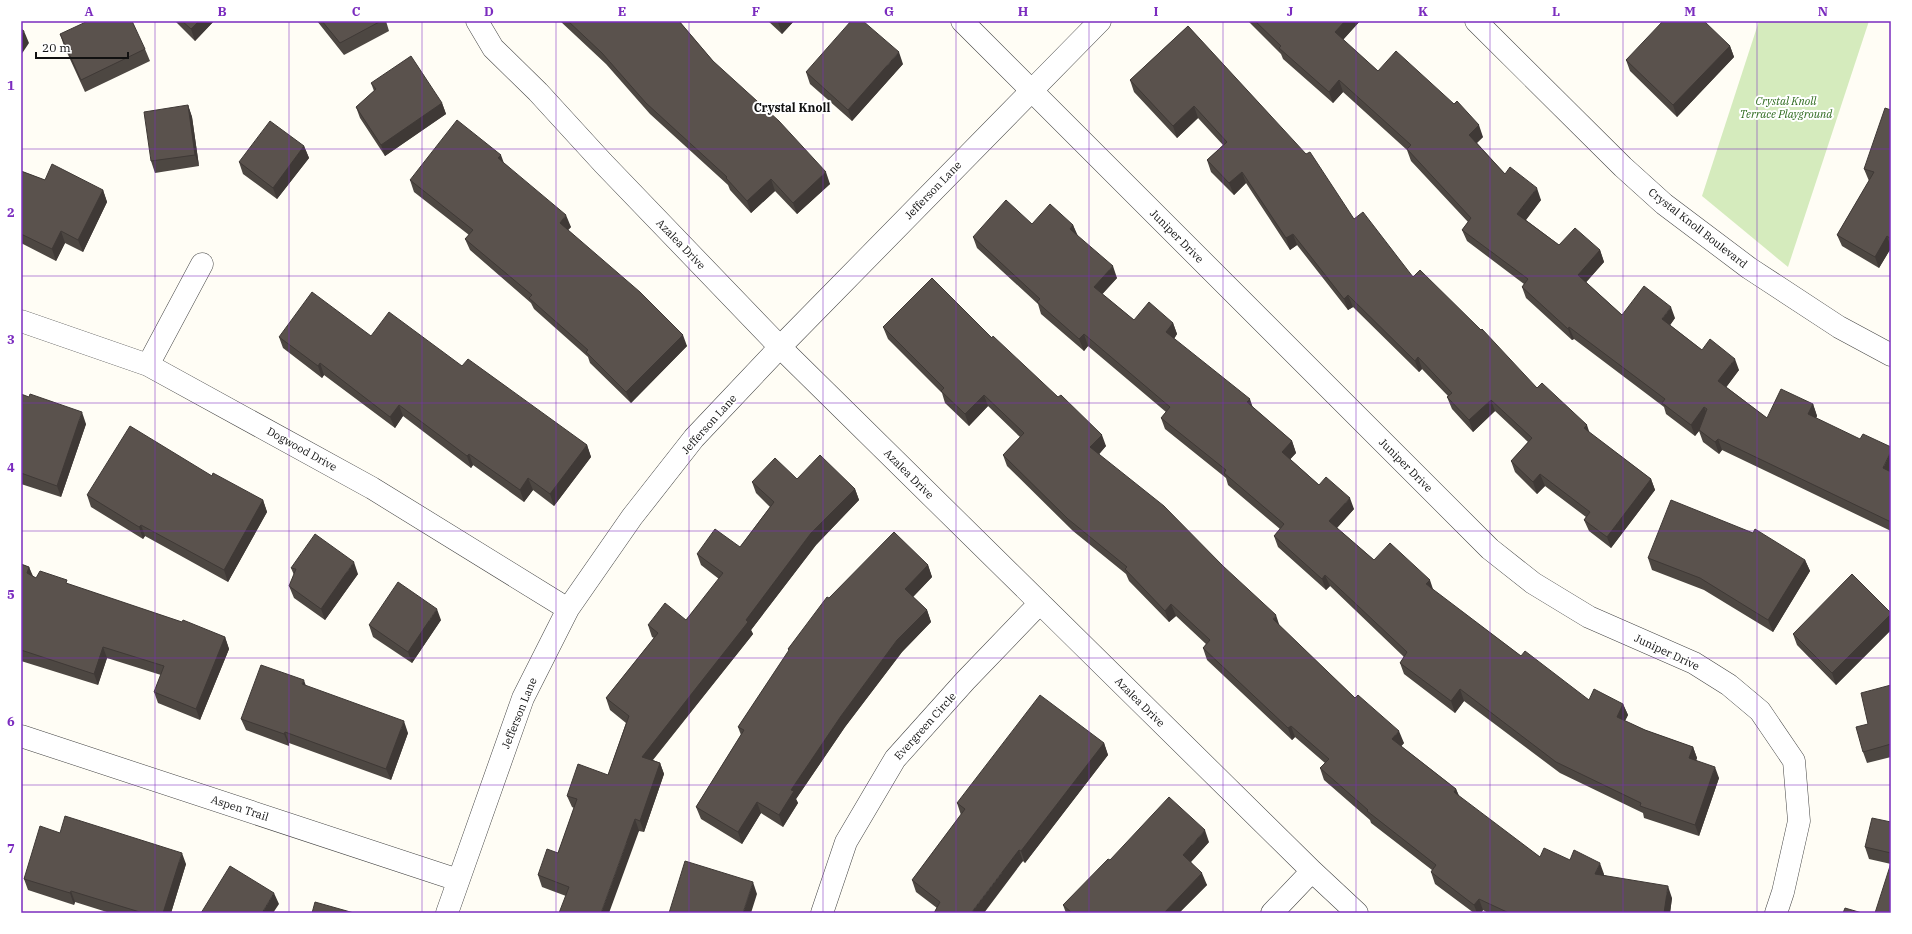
<svg xmlns="http://www.w3.org/2000/svg" width="1912" height="934" font-family="'IBM Plex Serif',serif">
	<style>
		.green { fill: #d5ebbd }
		.lines { fill: none; stroke-linecap: round; stroke-linejoin: round }
		.minor-casing { stroke: #444; stroke-width: 23 }
		.minor { stroke: #fff; stroke-width: 22 }
		.wall { fill: #4d4742 }
		.shaded-wall { fill: #3f3936 }
		.building { fill: #5a524d; stroke: #3f3936 }
		.grid { fill: none; stroke: #7b2cbf; stroke-width: 1; stroke-opacity: 0.55 }
		.labels { text-anchor: middle; dominant-baseline: central; stroke-width: 4; stroke-linejoin: round; paint-order: stroke }
		.park-label { font-size: 11px; font-style: italic; fill: #2f6b1f; stroke: #fff }
		.street-label { font-size: 11px; fill: #111; stroke: #fff }
		.neighbourhood-label { font-size: 12px; font-weight: bold; fill: #111; stroke: #fff }
		.neatline { fill: none; stroke: #7b2cbf; stroke-width: 1.5 }
		.grid-label { font-size: 13px; text-anchor: middle; font-weight: bold; fill: #7b2cbf }
	</style>
	<rect width="100%" height="100%" fill="#fffdf5"/>
	<path class="green" d="M1759,21H1869L1788,267L1702,196Z"/>
	<g class="lines">
		<g class="minor-casing">
			<path id="minor" d="M477,21L493,48L538,92L603,163L780,347L1312,871L1357,913
				M962,21L1490,549L1533,583L1589,617L1694,663L1729,685L1760,711L1794,761L1799,821L1783,892L1776,913
				M1476,21L1623,167L1664,204L1749,268L1839,327L1891,355
				M21,321L148,365L372,488L568,609
				M148,365L202,264
				M21,736L458,880
				M447,913L523,698L568,609L632,517L694,438L780,347L1100,21
				M822,913L846,842L895,759L965,681L1040,603
				M1272,913L1312,871"/>
		</g>
		<use href="#minor" class="minor"/>
	</g>
	<path class="wall" d="M175,21H214L195,41Z
		M317,21H386L389,31L344,55Z
		M560,21H679L713,61L830,184L797,214L775,191L751,213L730,190L728,185L650,114L606,64Z
		M768,21H794L782,34Z
		M1248,21H1360L1343,40L1378,71L1483,137L1477,143L1505,174L1541,200L1526,220L1559,245L1600,250L1604,262L1586,282L1622,315L1675,318L1670,325L1702,350L1739,370L1726,387L1767,418L1813,404L1817,416L1816,418L1891,471L1890,472H1891V531L1722,450L1719,454L1703,442L1699,431L1695,436L1666,414L1664,407L1574,339L1572,340L1526,298L1522,287L1524,284L1467,241L1462,230L1468,222L1411,161L1407,150L1343,92L1333,103L1283,59L1281,54Z
		M1188,26L1354,219L1413,277L1537,388L1590,433L1651,479L1655,490L1611,548L1589,531L1584,520L1586,517L1545,486L1537,494L1515,472L1511,461L1528,442L1495,411L1473,432L1452,409L1447,397L1448,396L1422,369L1419,372L1353,307L1348,310L1297,245L1290,250L1246,183L1234,195L1211,172L1207,160L1223,145L1198,118L1177,138L1134,92L1130,80Z
		M60,34L145,49L150,61L85,92L64,46Z
		M1730,46L1734,57L1677,117L1630,71L1626,60Z
		M903,64L852,121L810,84L806,72Z
		M371,83L442,103L446,114L385,156L360,118L356,107L374,91Z
		M188,105L192,117L199,166L155,173L151,161Z
		M1891,110V248L1879,268L1842,246L1837,235L1869,181L1864,169Z
		M304,146L309,158L277,199L243,174L239,162Z
		M504,163L571,227L568,230L687,346L631,403L590,363L588,357L534,309L531,303L470,250L465,239L469,235L414,192L410,180Z
		M21,171L45,180L103,190L107,202L83,252L65,243L56,261L21,243Z
		M1032,224L1073,225L1077,236L1117,278L1102,294L1134,320L1173,323L1177,334L1174,339L1292,441L1296,453L1290,459L1319,485L1354,509L1337,528L1374,560L1433,590L1521,656L1589,700L1623,704L1628,715L1625,721L1645,730L1693,747L1697,758L1696,760L1719,778L1699,836L1644,818L1643,813L1560,773L1464,701L1455,713L1404,674L1400,663L1404,657L1330,586L1326,590L1278,547L1274,536L1280,529L1228,485L1226,478L1165,429L1161,418L1166,412L1088,346L1084,351L1041,314L1038,304L977,248L973,237Z
		M883,327L992,338L1106,446L1099,454L1355,698L1404,743L1401,746L1456,789L1459,797L1540,857L1570,860L1604,874V875L1672,898L1670,913H1488L1483,910L1481,913H1474L1435,884L1431,872L1432,870L1371,823L1370,820L1324,780L1320,768L1325,763L1295,737L1292,740L1207,660L1203,648L1206,644L1176,616L1169,622L1129,581L1126,574L1073,531L1007,466L1003,455L1020,437L988,406L969,426L945,403L942,393L888,339Z
		M371,336L462,366L587,445L591,457L554,506L533,490L524,502L473,465L471,468L403,416L395,428L324,375L322,378L283,348L279,337Z
		M21,394L86,424L61,497L21,484Z
		M212,476L263,500L267,512L228,582L145,536L143,539L91,507L87,495Z
		M797,479L855,489L859,500L816,545L751,630L753,634L653,760L660,763L664,774L644,832L639,831L566,896L542,887L538,875L558,853L574,808L572,807L567,796L608,775L626,723L610,710L606,698L654,638L652,637L648,625L686,620L719,579L701,565L697,554L740,547L770,507L756,493L752,482Z
		M1648,558L1805,560L1810,571L1773,632L1704,590L1652,570Z
		M21,564L29,567L33,576L36,578L68,584L225,637L229,649L200,720L158,703L154,692L161,675L107,658L98,685L21,661Z
		M928,565L932,577L913,597L927,610L931,622L902,652L845,727L796,799L798,803L783,827L761,813L742,844L701,819L696,807L741,735L738,727L789,651L788,649L829,598Z
		M291,568L358,574L325,620L294,598L289,586L294,575Z
		M1891,613V630L1836,685L1797,645L1793,634Z
		M441,620L412,663L373,637L369,625Z
		M1891,685V757L1867,763L1863,752L1868,724Z
		M306,686L408,733L391,780L289,743V746L246,730L241,719Z
		M1104,743L1108,755L1025,863L1023,861L937,908L916,892L912,880L961,815L957,803Z
		M1891,822V913V864L1869,859L1865,847Z
		M60,833L186,864L171,913H110L75,902L74,905L28,890L24,879Z
		M1209,842L1191,862L1207,885L1179,913H1066L1063,905L1110,860Z"/>
	<path class="shaded-wall" d="M199,21H214L195,41L191,29Z
		M779,21H794L782,34L778,22Z
		M1345,21H1360L1339,44L1335,32Z
		M24,31L29,43L21,55V37Z
		M1730,46L1734,57L1677,117L1673,105Z
		M899,52L903,64L852,121L848,110Z
		M1339,80L1343,92L1333,103L1329,92Z
		M442,103L446,114L385,156L381,145Z
		M188,105L192,117L199,166L195,155Z
		M1194,106L1198,118L1177,138L1173,126Z
		M1479,125L1483,137L1473,146L1469,135Z
		M304,146L309,158L277,199L273,188Z
		M501,155L505,166L498,158Z
		M826,172L830,184L797,214L793,203Z
		M1242,172L1246,183L1234,195L1229,183Z
		M771,179L775,191L751,213L747,201Z
		M1537,188L1541,200L1522,225L1517,214Z
		M103,190L107,202L83,252L78,240Z
		M566,215L571,227L564,234L560,223Z
		M1073,225L1078,236L1070,229Z
		M61,231L65,243L56,261L52,249Z
		M1293,234L1297,245L1290,250L1286,238Z
		M1887,236L1891,248L1879,268L1875,257Z
		M1600,250L1604,262L1582,287L1578,275Z
		M1113,266L1117,278L1098,299L1094,287Z
		M1348,295L1353,307L1348,310L1344,299Z
		M1671,307L1675,318L1666,331L1662,319Z
		M1173,323L1177,334L1170,344L1166,332Z
		M1569,327L1574,339L1572,340L1568,329Z
		M1084,334L1088,346L1084,351L1079,339Z
		M683,335L687,346L631,403L626,392Z
		M1418,357L1422,369L1419,372L1415,361Z
		M1735,359L1739,370L1722,393L1718,381Z
		M320,363L324,375L322,378L318,366Z
		M984,395L988,406L969,426L965,414Z
		M1250,399L1254,411L1247,402Z
		M1491,400L1495,411L1473,432L1469,420Z
		M1813,404L1817,416L1813,425L1808,414Z
		M399,405L403,416L395,428L390,417Z
		M1704,407L1709,419L1699,430V431L1695,436L1691,425Z
		M82,412L86,424L61,497L57,486Z
		M1587,425L1591,437L1584,428Z
		M1102,435L1106,446L1095,459L1090,447Z
		M1718,439L1722,450L1719,454L1715,442Z
		M1292,441L1296,453L1286,464L1282,452Z
		M587,445L591,457L554,506L550,494Z
		M1891,451V471L1887,480L1883,468Z
		M469,454L473,465L471,468L467,456Z
		M1540,474L1545,486L1537,494L1533,482Z
		M528,478L533,490L524,502L520,490Z
		M1651,479L1655,490L1611,548L1607,537Z
		M855,489L859,500L816,545L751,630L753,634L646,768L642,757L811,533Z
		M1350,498L1354,509L1333,532L1329,521Z
		M263,500L267,512L228,582L224,570Z
		M141,525L145,536L143,539L139,527Z
		M1805,560L1810,571L1773,632L1768,620Z
		M354,562L358,574L325,620L321,609Z
		M928,565L932,577L909,601L905,589Z
		M29,567L33,578L27,573Z
		M1325,575L1330,586L1326,590L1322,579Z
		M1430,580L1434,592L1426,584Z
		M1171,604L1176,616L1169,622L1165,611Z
		M437,609L441,620L412,663L408,652Z
		M927,610L931,622L902,652L845,727L796,799L798,803L783,827L779,815L791,790L841,716L897,640Z
		M1891,614V630L1836,685L1832,673Z
		M1276,615L1280,627L1273,619Z
		M225,637L229,649L200,720L196,709Z
		M103,647L107,658L98,685L94,674Z
		M304,680L308,692L302,684Z
		M1460,689L1464,701L1455,713L1451,701Z
		M1623,704L1628,715L1621,728L1617,717Z
		M404,721L408,733L391,780L386,769Z
		M1291,726L1295,737L1292,740L1288,728Z
		M1399,731L1404,743L1397,751L1392,739Z
		M285,732L289,743V746L284,734Z
		M1104,743L1108,755L1025,863L1021,851Z
		M1693,747L1697,758L1693,770L1689,758Z
		M660,763L664,774L644,832L640,821Z
		M1715,767L1719,778L1699,836L1695,825Z
		M1456,789L1461,800L1454,792Z
		M757,802L761,813L742,844L738,832Z
		M635,819L639,831L609,913H601Z
		M1205,830L1209,842L1187,866L1183,855Z
		M1019,850L1023,861L984,913H971Z
		M182,853L186,864L171,913H163Z
		M1600,863L1604,874L1599,885L1595,874Z
		M1202,873L1207,885L1179,913H1164Z
		M753,882L757,894L751,913H743Z
		M1668,886L1672,898L1670,913H1664Z
		M71,891L75,902L74,905L70,893Z
		M274,893L279,904L273,913H262Z
		M1479,899L1483,910L1481,913H1477L1474,905Z"/>
	<path class="building" d="M88,21H132L145,49L81,80L60,34Z
		M182,21H199L191,29Z
		M322,21H381L340,43Z
		M568,21H679L713,61L779,121L826,172L793,203L771,179L747,201L726,178L727,177L646,103L602,53Z
		M851,21H863L899,52L848,110L806,72Z
		M1255,21H1345L1335,32L1378,71L1396,51L1454,104L1457,101L1479,125L1469,135L1505,174L1510,167L1537,188L1517,214L1559,245L1575,228L1600,250L1578,275L1622,315L1644,286L1671,307L1662,319L1702,350L1710,339L1735,359L1718,381L1767,418L1781,389L1813,404L1808,414L1860,439L1863,434L1891,447V451L1883,468L1891,472V522L1718,439L1715,442L1699,430L1707,409L1704,407L1691,425L1662,403L1665,399L1569,327L1568,329L1522,287L1528,279L1462,230L1471,218L1407,149L1411,145L1339,80L1329,92L1279,48L1281,46Z
		M1663,21H1704L1730,46L1673,105L1626,60Z
		M1188,26L1306,154L1310,152L1354,219L1363,212L1413,277L1420,270L1481,330L1482,329L1537,388L1542,383L1587,425L1584,428L1651,479L1607,537L1584,520L1590,512L1540,474L1533,482L1511,461L1532,438L1491,400L1469,420L1447,397L1452,393L1418,357L1415,361L1348,295L1344,299L1293,234L1286,238L1242,172L1229,183L1207,160L1227,142L1194,106L1173,126L1130,80Z
		M21,29L24,31L21,37Z
		M411,56L442,103L381,145L356,107L376,89L371,83Z
		M188,105L195,155L151,161L144,112Z
		M1885,108L1891,110V239L1887,236L1875,257L1837,235L1874,172L1864,169Z
		M457,120L501,155L498,158L566,215L560,223L640,292L683,335L626,392L586,352L588,350L529,298L532,295L465,239L473,230L410,180Z
		M270,121L304,146L273,188L239,162Z
		M52,164L103,190L78,240L61,231L52,249L21,234V171L45,180Z
		M1006,200L1032,224L1050,204L1073,225L1070,229L1113,266L1094,287L1134,320L1149,302L1173,323L1166,332L1250,399L1247,402L1292,441L1282,452L1319,485L1326,477L1350,498L1329,521L1374,560L1390,543L1430,580L1426,584L1521,656L1525,651L1589,700L1594,689L1623,704L1617,717L1645,730L1693,747L1689,758L1715,767L1695,825L1640,806L1641,803L1556,762L1460,689L1451,701L1400,663L1407,652L1325,575L1322,579L1274,536L1284,524L1224,473L1226,470L1161,418L1170,407L1084,334L1079,339L1037,302L1040,299L973,237Z
		M932,278L992,338L993,336L1058,397L1061,395L1102,435L1090,447L1164,506L1223,566L1276,615L1273,619L1355,698L1358,695L1399,731L1392,739L1456,789L1454,792L1540,857L1544,848L1570,860L1574,850L1600,863L1595,874L1668,886L1664,913H1509L1479,899L1474,905L1431,872L1436,865L1367,811L1368,810L1320,768L1329,759L1291,726L1288,728L1203,648L1210,640L1171,604L1165,611L1125,569L1127,567L1068,519L1003,455L1024,433L984,395L965,414L941,391L944,388L883,327Z
		M312,292L371,336L389,312L462,366L468,359L587,445L550,494L528,478L520,490L469,454L467,456L399,405L390,417L320,363L318,366L279,337Z
		M21,394L29,397L30,394L82,412L57,486L21,473Z
		M130,426L212,476L213,473L263,500L224,570L141,525L139,527L87,495Z
		M820,455L855,489L811,533L746,620L748,622L642,757L660,763L640,821L635,819L601,913H559L569,887L538,875L547,849L558,853L577,799L567,796L578,764L608,775L629,716L606,698L658,633L648,625L665,603L686,620L723,573L697,554L715,529L740,547L774,502L752,482L775,458L797,479Z
		M1671,500L1753,533L1755,529L1805,560L1768,620L1700,578L1648,558Z
		M894,532L928,565L905,589L927,610L897,640L841,716L791,790L794,791L779,815L757,802L738,832L696,807L744,730L738,727L789,650L788,649L827,597L829,598Z
		M315,534L354,562L321,609L289,586L296,569L291,568Z
		M21,564L29,567L27,573L36,578L40,571L67,580L66,583L182,622L183,620L225,637L196,709L154,692L164,666L103,647L94,674L21,650Z
		M1852,574L1891,613V614L1832,673L1793,634Z
		M398,582L437,609L408,652L369,625Z
		M261,665L304,680L302,684L404,721L386,769L285,732L284,734L241,719Z
		M1891,685V744L1863,752L1856,727L1868,724L1861,693Z
		M1040,695L1104,743L1021,851L1019,850L971,913H934L940,902L912,880L965,809L957,803Z
		M1169,797L1205,830L1183,855L1202,873L1164,913H1072L1063,905L1108,859L1110,860Z
		M65,816L182,853L163,913H143L71,891L70,893L24,879L40,826L60,833Z
		M1872,818L1891,822V853L1865,847Z
		M685,861L753,882L743,913H669Z
		M1891,863V913H1875Z
		M230,866L274,893L262,913H201Z
		M315,902L354,913H312Z
		M1845,908L1862,913H1843Z"/>
	<path class="grid" d="M155,21V913M289,21V913M422,21V913M556,21V913M689,21V913M823,21V913M956,21V913M1089,21V913M1223,21V913M1356,21V913M1490,21V913M1623,21V913M1757,21V913M21,149H1891M21,276H1891M21,403H1891M21,531H1891M21,658H1891M21,785H1891"/>
	<g class="labels">
		<g class="park-label">
			<text x="1786" y="101">Crystal Knoll<tspan x="1786" dy="13">Terrace Playground</tspan></text>
		</g>
		<g class="street-label">
			<text transform="translate(933 190) rotate(-46)">Jefferson Lane</text>
			<text transform="translate(1698 228) rotate(38)">Crystal Knoll Boulevard</text>
			<text transform="translate(1177 236) rotate(45)">Juniper Drive</text>
			<text transform="translate(681 244) rotate(46)">Azalea Drive</text>
			<text transform="translate(709 424) rotate(-48)">Jefferson Lane</text>
			<text transform="translate(302 449) rotate(29)">Dogwood Drive</text>
			<text transform="translate(1406 465) rotate(45)">Juniper Drive</text>
			<text transform="translate(909 474) rotate(45)">Azalea Drive</text>
			<text transform="translate(1667 652) rotate(25)">Juniper Drive</text>
			<text transform="translate(1140 702) rotate(45)">Azalea Drive</text>
			<text transform="translate(519 713) rotate(-68)">Jefferson Lane</text>
			<text transform="translate(925 726) rotate(-48)">Evergreen Circle</text>
			<text transform="translate(240 808) rotate(18)">Aspen Trail</text>
		</g>
		<g class="neighbourhood-label">
			<text x="792" y="107">Crystal Knoll</text>
		</g>
	</g>
	<rect width="1912" height="934" fill="none" stroke="#ffffff" stroke-width="44"/>
	<path d="M36 52v6h92v-6" fill="none" stroke="#111111" stroke-width="2"/>
	<text x="42" y="52" font-size="12" fill="#111111" stroke="#ffffff" stroke-width="3" paint-order="stroke">20 m</text>
	<rect x="22" y="22" width="1868" height="890" class="neatline"/>
	<g class="grid-label">
		<text x="89" y="16">A</text>
		<text x="222" y="16">B</text>
		<text x="356" y="16">C</text>
		<text x="489" y="16">D</text>
		<text x="622" y="16">E</text>
		<text x="756" y="16">F</text>
		<text x="889" y="16">G</text>
		<text x="1023" y="16">H</text>
		<text x="1156" y="16">I</text>
		<text x="1290" y="16">J</text>
		<text x="1423" y="16">K</text>
		<text x="1556" y="16">L</text>
		<text x="1690" y="16">M</text>
		<text x="1823" y="16">N</text>
		<text x="11" y="90">1</text>
		<text x="11" y="217">2</text>
		<text x="11" y="344">3</text>
		<text x="11" y="472">4</text>
		<text x="11" y="599">5</text>
		<text x="11" y="726">6</text>
		<text x="11" y="853">7</text>
	</g>
</svg>
